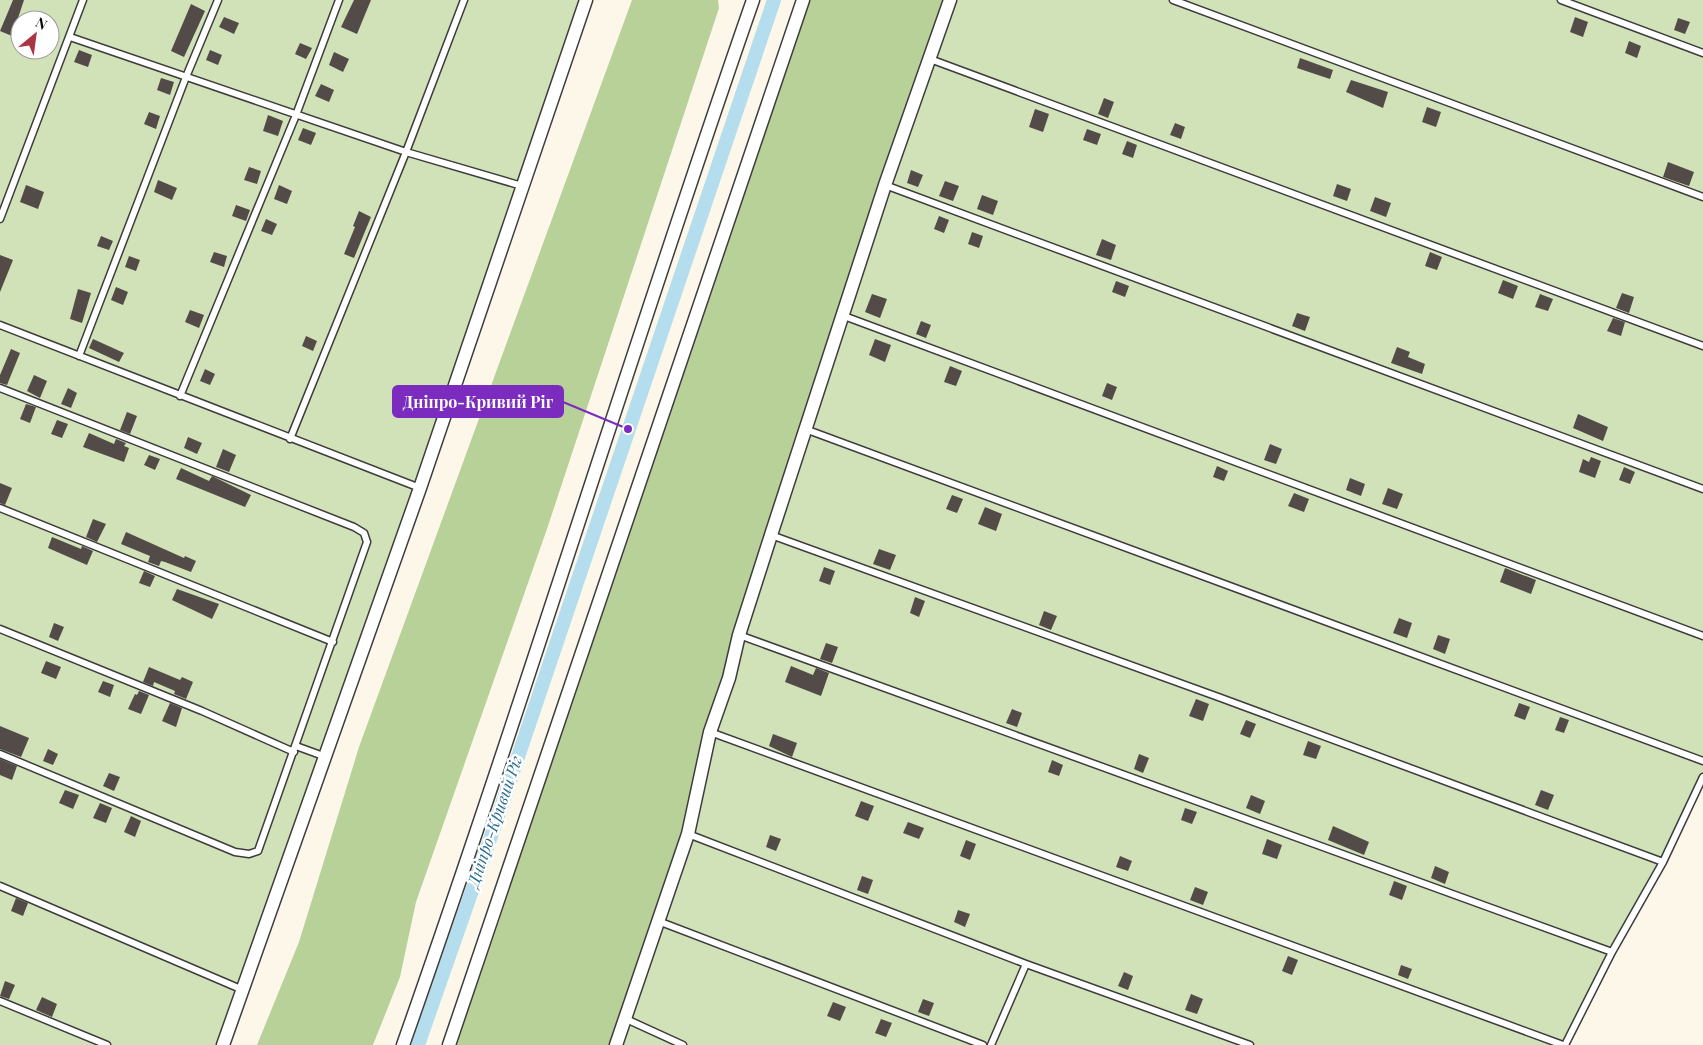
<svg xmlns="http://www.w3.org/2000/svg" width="1703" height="1045" font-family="'Playfair Display',serif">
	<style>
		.green { fill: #d2e2b8; fill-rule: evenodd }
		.forest { fill: #b8d199 }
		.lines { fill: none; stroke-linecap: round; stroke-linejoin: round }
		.canal { stroke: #b4deee; stroke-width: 14 }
		.building { fill: #524b48 }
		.service-casing { stroke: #3d3d3d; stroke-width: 9 }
		.minor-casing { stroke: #3d3d3d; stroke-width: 15 }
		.service { stroke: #fff; stroke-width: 6 }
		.minor { stroke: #fff; stroke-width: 12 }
		.labels { text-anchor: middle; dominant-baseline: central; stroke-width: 5; stroke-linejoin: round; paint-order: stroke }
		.water-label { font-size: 16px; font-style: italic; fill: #23698d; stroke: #fff }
		.leader { fill: none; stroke: #7b2cbf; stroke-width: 2 }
		.callout-dot { fill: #7b2cbf; stroke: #fff; stroke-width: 2 }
		.callout { fill: #7b2cbf; stroke: #7b2cbf; stroke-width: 2 }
		.callout-label { font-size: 16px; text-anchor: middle; font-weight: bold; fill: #fff }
	</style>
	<rect width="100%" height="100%" fill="#fdf7ea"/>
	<path class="green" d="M0,0H586L223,1045H0ZM20,20H50V50H20Z
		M950,0H1703V777L1663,862L1565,1045H616L703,759Z"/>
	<path class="forest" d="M632,0H718L719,8L548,526L416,902L400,977L373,1045H257L299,942L359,747Z
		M803,0H950L771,535L695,806L616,1045H449Z"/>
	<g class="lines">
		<path class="canal" d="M418,1045L495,825L774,0"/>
	</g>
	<path class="building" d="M13,0H24L12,36L0,31Z
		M354,0H371L357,34L341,27Z
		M191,4L205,11L184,57L171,51Z
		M224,17L239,23L234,34L219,27Z
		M1575,17L1588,22L1583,37L1570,32Z
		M1678,18L1690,22L1685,34L1674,30Z
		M1629,41L1641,46L1637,58L1625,53Z
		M300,43L312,48L306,59L295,54Z
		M79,50L92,55L88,67L74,62Z
		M210,50L222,55L218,65L206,60Z
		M334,52L349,59L343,72L329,65Z
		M1300,58L1333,70L1330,79L1297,68Z
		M161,78L174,82L170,95L157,90Z
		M1351,80L1388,92L1383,108L1346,92Z
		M321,84L334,90L329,102L315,96Z
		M1104,98L1114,102L1108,118L1098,114Z
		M1427,107L1441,112L1436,127L1422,122Z
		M1035,109L1049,114L1043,132L1029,127Z
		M149,112L160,116L156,129L144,124Z
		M268,115L283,121L278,136L263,131Z
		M1175,123L1185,127L1181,139L1170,135Z
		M303,128L316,133L311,145L298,140Z
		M1087,129L1101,134L1097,145L1083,140Z
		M1127,141L1137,145L1133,158L1122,154Z
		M1668,162L1694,172L1689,186L1663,177Z
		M249,167L261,171L257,184L244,180Z
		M911,170L923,175L918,187L907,183Z
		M158,180L177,188L172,200L154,192Z
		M945,181L959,186L953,201L939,196Z
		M1337,184L1351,189L1347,201L1333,196Z
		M26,185L44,192L38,209L20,202Z
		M279,185L292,191L287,204L274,199Z
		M982,195L998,201L993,215L977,209Z
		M1375,197L1391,203L1386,217L1370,211Z
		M236,205L250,210L246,221L232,216Z
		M359,211L371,217L354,258L344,254L355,227L353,226Z
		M939,216L949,220L944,233L934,229Z
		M266,219L277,224L272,235L261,231Z
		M972,232L983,236L979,248L968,244Z
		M101,236L113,241L109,250L97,246Z
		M1102,239L1116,245L1111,260L1096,255Z
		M214,252L227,256L224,267L210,262Z
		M1430,252L1442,257L1437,270L1425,266Z
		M0,255L13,260L0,292Z
		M129,256L140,260L136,271L125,267Z
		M1503,280L1518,286L1513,299L1498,293Z
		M1116,281L1129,286L1125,297L1112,292Z
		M116,287L128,292L123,305L111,300Z
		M78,289L91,293L82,323L70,319Z
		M1622,293L1634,297L1629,313L1616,308Z
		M872,294L887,299L880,318L865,312Z
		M1540,294L1553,299L1548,311L1535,307Z
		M190,310L204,315L199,328L185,322Z
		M1297,313L1310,317L1305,331L1292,326Z
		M1613,318L1625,322L1621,336L1607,331Z
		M921,321L931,325L926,338L916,334Z
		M306,336L317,341L313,351L302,346Z
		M93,339L124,353L119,362L89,348Z
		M875,339L891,345L885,362L869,355Z
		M1397,347L1410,352L1408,357L1425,364L1422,374L1391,363Z
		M11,349L20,353L7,385L0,383V375Z
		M950,366L962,371L956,386L944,382Z
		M205,369L215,374L210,385L200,381Z
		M34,375L47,381L40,398L27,391Z
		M1107,383L1117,387L1112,400L1102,396Z
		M68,388L77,393L71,408L61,404Z
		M26,404L36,407L30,423L20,419Z
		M127,412L137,416L130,434L120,430Z
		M1578,414L1608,427L1603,441L1573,428Z
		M57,420L68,424L62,438L51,434Z
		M89,433L114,444L116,439L126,443L124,446L129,448L124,462L83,447Z
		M188,437L202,443L197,454L184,448Z
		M1270,444L1282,449L1276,464L1264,460Z
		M223,449L236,455L229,472L216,467Z
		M149,455L160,459L155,470L144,465Z
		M1591,457L1601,461L1595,478L1579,472L1583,459L1589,462Z
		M1217,466L1228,471L1224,481L1213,477Z
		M1624,467L1635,472L1630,484L1619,480Z
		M181,468L209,481L212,476L251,495L245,507L176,479Z
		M1350,478L1365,484L1361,496L1346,490Z
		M0,483L12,488L5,505L0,503Z
		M1388,488L1403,494L1397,509L1382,504Z
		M1294,493L1309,499L1304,512L1288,506Z
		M952,495L963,499L957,513L946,509Z
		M985,507L1002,514L996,531L978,524Z
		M93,519L106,524L97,542L86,537Z
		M126,532L184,558L185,556L196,561L191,572L165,562L161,561L159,566L148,562L150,556L121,544Z
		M52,537L81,549L82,546L93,551L87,565L48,548Z
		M879,549L896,555L890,570L873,564Z
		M824,567L835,571L830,585L819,581Z
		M1505,568L1536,580L1531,594L1500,582Z
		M144,571L155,576L150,587L139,583Z
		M177,589L219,604L212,619L172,600Z
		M915,597L925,601L919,617L910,613Z
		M1044,611L1057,616L1051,630L1039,625Z
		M1399,618L1412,623L1407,638L1393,633Z
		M54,623L64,627L58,641L49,637Z
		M1438,635L1450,639L1445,654L1433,649Z
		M826,643L838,647L832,663L820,659Z
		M46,661L61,667L56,679L41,673Z
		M791,666L813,675L816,668L829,673L821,696L785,682Z
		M149,667L180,680L182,677L193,682L186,699L174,694L175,691L154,682L153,686L143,682Z
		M103,681L114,685L110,697L98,692Z
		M139,691L149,695L141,714L128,709L135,694L137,695Z
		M1196,699L1209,704L1203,721L1189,716Z
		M170,703L182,708L176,727L162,721Z
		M1519,703L1530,707L1525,720L1514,716Z
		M1012,709L1022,713L1017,727L1006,723Z
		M1560,717L1569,720L1564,733L1555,730Z
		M1246,720L1256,724L1250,738L1240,734Z
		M0,726L29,738L21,757L0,749Z
		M773,734L797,743L792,757L769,746Z
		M1308,741L1321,746L1316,759L1303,755Z
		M48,749L58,754L53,765L43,761Z
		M1139,754L1149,758L1143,773L1134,769Z
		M0,759L17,766L12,780L0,775Z
		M1052,760L1063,765L1059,776L1048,772Z
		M109,773L120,777L114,791L103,786Z
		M65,790L79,795L73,809L59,803Z
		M1541,790L1554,795L1548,810L1535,805Z
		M1251,795L1265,801L1260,814L1246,808Z
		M861,801L874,806L868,821L855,816Z
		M100,803L112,808L106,823L93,818Z
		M1185,808L1197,812L1192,824L1181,820Z
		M131,816L141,821L135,837L124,832Z
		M908,822L924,828L919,839L903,833Z
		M1333,826L1369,842L1364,855L1328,840Z
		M770,835L781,839L776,851L766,847Z
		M1267,839L1282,845L1277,859L1262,854Z
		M966,840L976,844L970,860L960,856Z
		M1120,856L1132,861L1128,871L1116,867Z
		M1435,866L1449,872L1445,884L1431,878Z
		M862,876L873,880L868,894L857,890Z
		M1394,881L1407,886L1402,900L1389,895Z
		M1195,887L1208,892L1203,905L1190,900Z
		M16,898L28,903L23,916L11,911Z
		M958,910L970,914L965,927L954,922Z
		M1288,956L1298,960L1292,975L1282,971Z
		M1401,965L1412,969L1408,979L1398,975Z
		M1124,972L1133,976L1128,990L1118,986Z
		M5,981L15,985L9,999L0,996Z
		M1191,994L1203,999L1197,1014L1185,1010Z
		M42,997L57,1004L52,1017L36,1010Z
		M923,999L934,1003L929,1016L918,1012Z
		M833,1002L846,1007L840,1021L827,1016Z
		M881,1019L892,1023L886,1037L875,1033Z"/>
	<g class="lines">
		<g class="service-casing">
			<path id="service" d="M1173,0L1703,197
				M1561,0L1703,53
				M70,37L406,152L522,186
				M930,59L1703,346
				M885,185L1703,489
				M0,219L83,0
				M844,316L1703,636
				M0,325L420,488
				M79,356L186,77L218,0
				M0,388L354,527L364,533L367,542L258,851L249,854L235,852L0,754
				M180,396L296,115L339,0
				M805,429L1703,761
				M290,439L406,152L464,0
				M0,508L333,642
				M771,535L1221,698L1663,862
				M0,629L202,711L294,752
				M739,635L1612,952
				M710,732L1563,1045
				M296,746L326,757
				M688,834L1026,964L1250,1045
				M0,886L243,990
				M658,921L983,1045
				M0,1001L107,1045
				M626,1019L683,1045
				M991,1045L1026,964
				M1565,1045L1612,952L1663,862L1703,777"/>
		</g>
		<g class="minor-casing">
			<path id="minor" d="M223,1045L420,488L586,0
				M403,1045C525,699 632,347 753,0
				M449,1045L803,0
				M616,1045L688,834L710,732L729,678L739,635L771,535L885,185L950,0"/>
		</g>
		<use href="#service" class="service"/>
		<use href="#minor" class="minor"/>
	</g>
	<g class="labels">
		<g class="water-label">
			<text transform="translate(494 821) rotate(-71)">Дніпро-Кривий Ріг</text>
		</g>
	</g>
	<path class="leader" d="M628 429L563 402"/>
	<circle class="callout-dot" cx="628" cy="429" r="5"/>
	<rect class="callout" x="393" y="386" width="170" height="31" rx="5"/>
	<g class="callout-label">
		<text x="478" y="408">Дніпро-Кривий Ріг</text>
	</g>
	<g transform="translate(35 35) rotate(29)"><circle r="24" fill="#ffffff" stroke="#9d9d9d"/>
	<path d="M0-4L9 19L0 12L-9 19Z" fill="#aa3344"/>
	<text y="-8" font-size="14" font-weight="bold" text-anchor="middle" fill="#0a0a0a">N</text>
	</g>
</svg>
